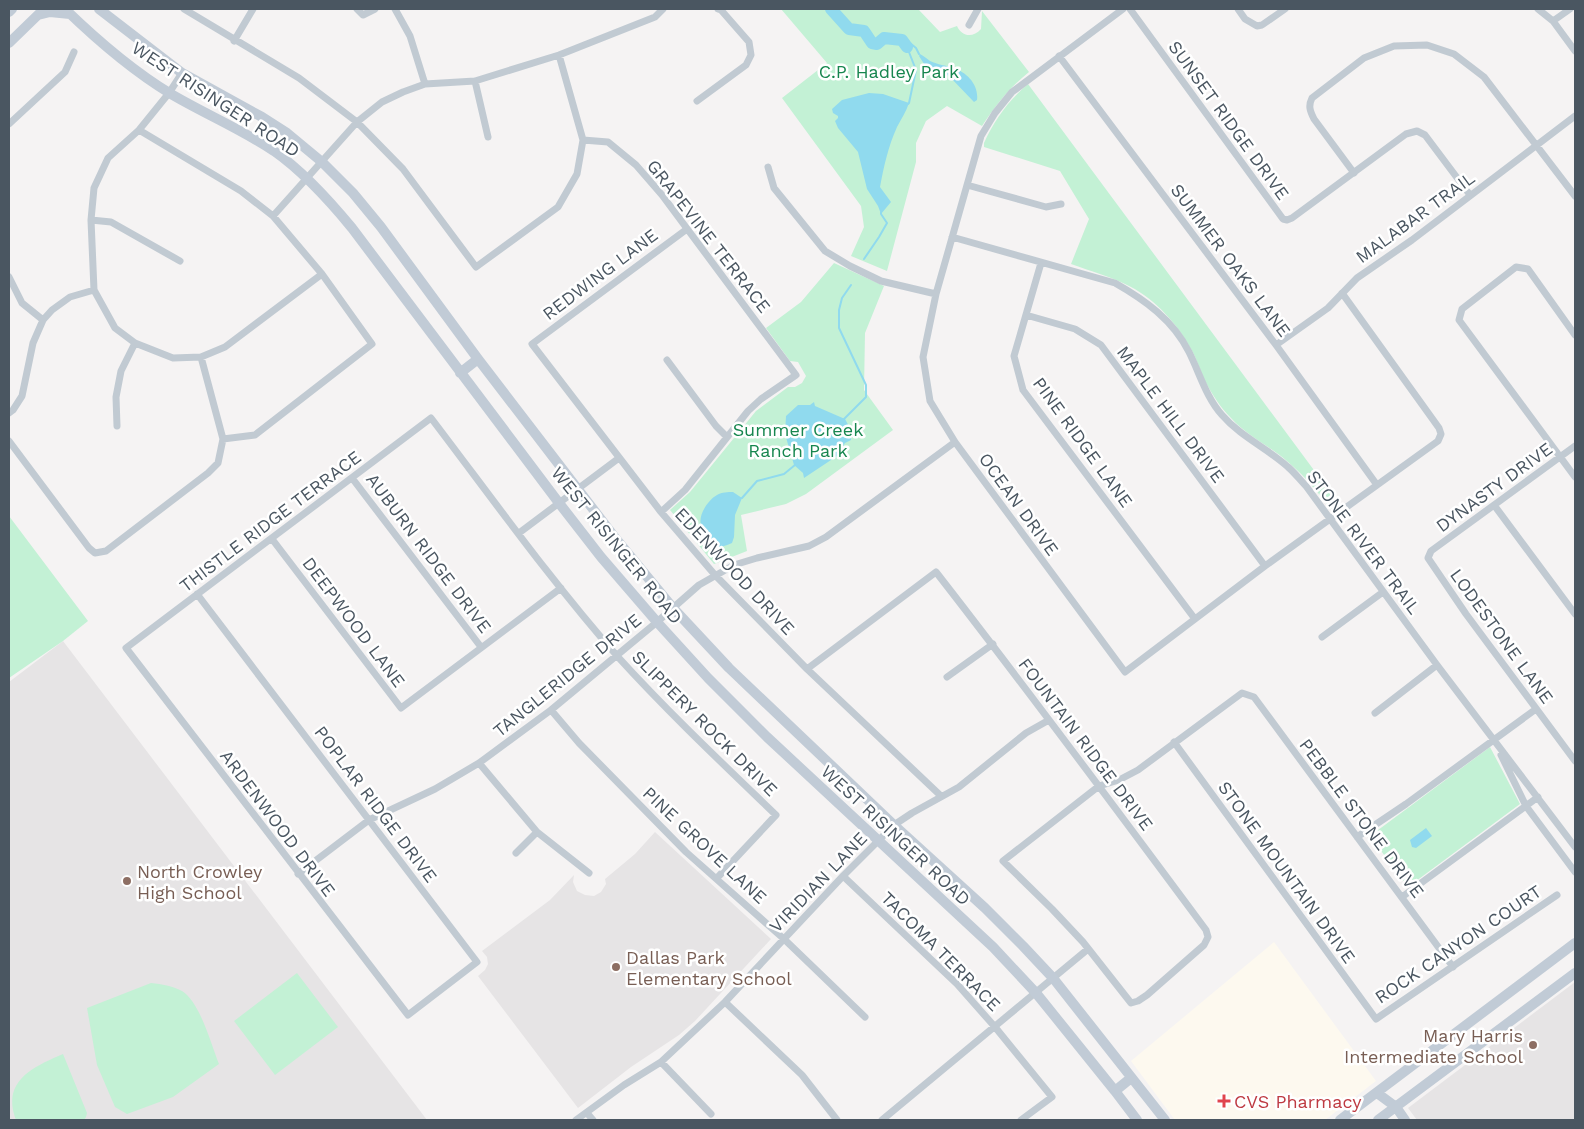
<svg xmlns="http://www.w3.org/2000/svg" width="1584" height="1129" font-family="'Work Sans',sans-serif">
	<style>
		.commercial { fill: #fdf9ef }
		.education { fill: #e6e4e5 }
		.green { fill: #c3f1d5 }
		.water { fill: #90daee }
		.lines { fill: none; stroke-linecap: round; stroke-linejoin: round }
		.stream { stroke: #90daee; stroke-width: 2 }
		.river { stroke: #90daee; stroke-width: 12 }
		.street { stroke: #c1cad2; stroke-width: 7 }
		.secondary { stroke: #c1cbd6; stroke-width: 10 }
		.education-dot { fill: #8d6e63; stroke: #fff; stroke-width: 2 }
		.health-dot { fill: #e0444e; stroke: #fff; stroke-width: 2 }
		.labels { text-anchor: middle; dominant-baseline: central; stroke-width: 5; stroke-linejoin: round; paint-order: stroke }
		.park-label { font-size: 18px; fill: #17864f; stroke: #fff }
		.street-label { font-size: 18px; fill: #4a5661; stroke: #fff }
		.education-label { font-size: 18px; fill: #785e54; stroke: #fff; text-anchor: start }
		.health-label { font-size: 18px; fill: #be3a42; stroke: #fff; text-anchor: start }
	</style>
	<rect width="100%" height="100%" fill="#f5f3f3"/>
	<path class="commercial" d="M1274,942L1376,1081L1325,1120H1175L1131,1061Z"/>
	<path class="education" d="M63,641L427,1120H9V682Z
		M655,832L771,939L695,1021L679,1035L631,1067L578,1108L478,976L485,970L488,964L487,957L482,951L550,900L574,875L573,882L577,891L585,895L594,896L601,892L606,884L605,879L635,854Z
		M1575,982V1120H1417L1408,1108Z"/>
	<path class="green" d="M781,9H918L940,32L957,26C962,37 973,38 981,29L982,11L1029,72C1009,88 996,105 982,126L947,106L926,121L916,143V162L887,271L851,256L864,227L861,206L782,98L827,63Z
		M1028,84L1339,504L1332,510C1318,493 1305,476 1288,462C1270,446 1247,436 1231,418C1220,407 1212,394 1205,381C1200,371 1197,359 1191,349C1178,325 1156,300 1131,287C1113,277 1090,271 1071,264L1089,219L1060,171L984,147V143C995,119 1008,101 1028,84Z
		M834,263L884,286L865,333L864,390L893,430L806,494L786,504L741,515L747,551L714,564L670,510L690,492L756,411L788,387H795L802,383L806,376L798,362L790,361L766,328L801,302Z
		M9,516L88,621L63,641L9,678Z
		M1490,747L1520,804L1408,887L1370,836Z
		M297,973L338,1027L275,1075L234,1021Z
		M151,983C162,984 172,986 182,991C200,1002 211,1044 219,1064L173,1097L127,1114L115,1107L97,1065L87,1008Z
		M63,1054L87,1113L86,1117L84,1120H16C1,1081 33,1067 63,1054Z"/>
	<path class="water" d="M920,54C924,56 927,59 930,61C938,65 946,65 953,68C967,72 979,85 977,100L974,102L949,76L940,71L926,67L919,56Z
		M869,93L883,94L909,103C906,112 901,119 897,127C888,147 884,166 880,187L891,202L881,214L878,206L867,189L858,152L838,128L835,121L838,118V116L833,113L832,109L842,100Z
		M814,402L815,406L845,419L851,430V440L845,443L837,456L804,478L803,473L794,465L785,434L786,416L798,405H810Z
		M733,492L742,498L735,515L734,537L732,543C725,546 720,548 712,547C708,540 703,533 701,525C698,515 708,500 717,495C722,492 728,492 733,492Z
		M1426,828L1432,836L1416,848L1412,847L1410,840Z"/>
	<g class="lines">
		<path class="stream" d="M905,43H910L916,48L919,54
			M907,47L916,70L909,103L908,104
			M864,259L879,237L887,223L881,214V212
			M844,419L866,397V385L839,328V310L842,298L851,285
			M742,498L757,481L784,474L795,465"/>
		<path class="river" d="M831,9L849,29L864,31L872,43L877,44L884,38L902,40L907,47"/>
		<path class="street" d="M184,9L299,78L357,122L403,169L476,267L558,207L577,174L583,140L559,55
			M357,9L363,15L375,9
			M395,9L410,36L425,84
			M1123,9L1012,92L995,113L981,136L936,294L923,357L930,401L955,442L1125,672L1265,566L1438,441L1441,434L1439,428L1342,293
			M1130,9L1283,219L1287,220L1292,218L1406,134L1417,131L1425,135L1470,195
			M1238,9L1245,19L1257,26L1262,25L1285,9
			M1538,9L1553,21L1575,51
			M1553,21L1570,9
			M969,25L978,9
			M234,41L253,9
			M1059,56L1276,345L1377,485
			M182,73L169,93L139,130L108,158L94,188L91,220L94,290L115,328L135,343L173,358L201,357L225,347L322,274
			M475,81L488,137
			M697,101L746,65L751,55L749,42L721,10L718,9
			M9,124L65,72L74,52
			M139,130L241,191L273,216L322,274L372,344L255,435L223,439
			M583,140L608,142L636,165L662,195L796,375L761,399L748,411L685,490L661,512
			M768,167L774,188L825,251L850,266L881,281L936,294
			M1354,173L1314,119C1310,111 1308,106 1312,98L1364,58L1394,46L1427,45L1454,54L1484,77L1575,196
			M967,185L1046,207L1061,204
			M273,216L357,122L382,102L403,92L425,84L475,81L559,55L655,17L663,9
			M91,220L111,222L180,261
			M687,229L532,344L661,512L715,575L807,669L941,796
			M952,237L1115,283C1145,300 1173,320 1189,352C1200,374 1206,397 1222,415C1241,437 1267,448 1288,467C1295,473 1300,480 1306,486L1437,665L1575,847
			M1041,263L1014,356L1023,390L1195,619
			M9,277L22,303L43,320
			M1026,315L1075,329L1101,345L1265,566
			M1575,335L1528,269L1516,267L1462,309L1459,320L1575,477
			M1276,345L1328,308L1357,278L1412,240L1575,116
			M667,360L716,426L727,437
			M9,413L13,410L22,396L33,343L43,320L52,310L70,297L94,290
			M117,426L116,397L121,371L135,343
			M9,441L89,548L95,553L106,551L208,473L218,463L223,439L201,357
			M1575,446L1431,551L1428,558L1466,614L1575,761
			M352,478L481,647
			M1494,505L1575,614
			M519,533L619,458
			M272,539L401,708L561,588
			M197,594L477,962L408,1015L126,648L431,418C492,498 551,581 618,657C668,712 722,763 776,815L717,878
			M1322,637L1383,592
			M807,669L936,572C1028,690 1117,810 1206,930L1208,937L1204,945L1147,995L1138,1001L1131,1003L1083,942L1052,909L1003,861L1099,786L1119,780L1138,770L1242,693L1254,697L1453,967
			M947,677L993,644
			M551,710L579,743L686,852L784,939L865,1017
			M1375,713L1437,665
			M1174,742L1376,1019L1557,895
			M1501,755L1526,806L1575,872
			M479,763L537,832L589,873
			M1357,837L1406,804L1536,709
			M516,853L537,832
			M298,874L369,820L435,789L479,763L551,710L657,622L699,585L734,565L757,558L809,546L826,537L955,442
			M843,876L957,984L995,1027L1052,1097L1021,1120
			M1402,897L1538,797
			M725,1002L802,1075L837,1120
			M661,1062L711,1114
			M587,1113L593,1120
			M576,1120L624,1085L661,1062L725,1002L843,876L894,825L912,813L959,787L1026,733L1049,720
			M882,1120L1088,949"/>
		<path class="secondary" d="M65,9C97,40 133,71 171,94C205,114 241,129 274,151C304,172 329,200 352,228L559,503L601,557L657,622L708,678L767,737L993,947L1036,993L1115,1091L1137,1120
			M99,9L182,73L262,117L287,133L322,162L353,193L381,227L478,359L616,539L673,608L729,668L894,825L985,908L1023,946L1053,978L1165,1120
			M9,12L12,9
			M38,15L50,12L70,14
			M9,43L44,9
			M460,373L478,359
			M1115,1091L1131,1078
			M1377,1093L1396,1107L1405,1120
			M1340,1120L1575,943
			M1378,1120L1575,973"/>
	</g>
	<g class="education-dot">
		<circle cx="127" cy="881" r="5"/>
		<circle cx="616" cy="967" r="5"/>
		<circle cx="1533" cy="1045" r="5"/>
	</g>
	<path class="health-dot" d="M1221.5 1093.5h5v5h5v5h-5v5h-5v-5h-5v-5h5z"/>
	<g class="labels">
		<g class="park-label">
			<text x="889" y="71">C.P. Hadley Park</text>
			<text x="798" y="429">Summer Creek<tspan x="798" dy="21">Ranch Park</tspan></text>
		</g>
		<g class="street-label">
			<text transform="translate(216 99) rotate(33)">WEST RISINGER ROAD</text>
			<text transform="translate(1229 120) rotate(54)">SUNSET RIDGE DRIVE</text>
			<text transform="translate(1415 217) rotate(-36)">MALABAR TRAIL</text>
			<text transform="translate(709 236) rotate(52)">GRAPEVINE TERRACE</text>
			<text transform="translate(1231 260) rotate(53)">SUMMER OAKS LANE</text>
			<text transform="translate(600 274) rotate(-37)">REDWING LANE</text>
			<text transform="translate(1171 414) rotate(53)">MAPLE HILL DRIVE</text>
			<text transform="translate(1083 442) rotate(54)">PINE RIDGE LANE</text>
			<text transform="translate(1494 487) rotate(-36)">DYNASTY DRIVE</text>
			<text transform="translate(1019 504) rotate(54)">OCEAN DRIVE</text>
			<text transform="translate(270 521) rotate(-37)">THISTLE RIDGE TERRACE</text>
			<text transform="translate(1364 542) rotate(53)">STONE RIVER TRAIL</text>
			<text transform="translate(617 545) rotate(51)">WEST RISINGER ROAD</text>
			<text transform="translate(429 553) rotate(53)">AUBURN RIDGE DRIVE</text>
			<text transform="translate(735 571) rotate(47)">EDENWOOD DRIVE</text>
			<text transform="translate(354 622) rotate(53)">DEEPWOOD LANE</text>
			<text transform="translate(1502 636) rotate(54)">LODESTONE LANE</text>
			<text transform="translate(567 675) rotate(-39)">TANGLERIDGE DRIVE</text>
			<text transform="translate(705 723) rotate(45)">SLIPPERY ROCK DRIVE</text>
			<text transform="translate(1086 744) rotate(53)">FOUNTAIN RIDGE DRIVE</text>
			<text transform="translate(376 804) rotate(53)">POPLAR RIDGE DRIVE</text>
			<text transform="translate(1362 818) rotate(53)">PEBBLE STONE DRIVE</text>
			<text transform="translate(278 823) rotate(53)">ARDENWOOD DRIVE</text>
			<text transform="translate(896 835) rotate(43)">WEST RISINGER ROAD</text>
			<text transform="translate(705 845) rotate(43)">PINE GROVE LANE</text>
			<text transform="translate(1287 872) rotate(54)">STONE MOUNTAIN DRIVE</text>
			<text transform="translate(818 882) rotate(-46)">VIRIDIAN LANE</text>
			<text transform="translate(1458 944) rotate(-34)">ROCK CANYON COURT</text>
			<text transform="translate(941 951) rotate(45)">TACOMA TERRACE</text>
		</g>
		<g class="education-label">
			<text x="137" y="871">North Crowley<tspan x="137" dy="21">High School</tspan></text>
			<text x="626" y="957">Dallas Park<tspan x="626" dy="21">Elementary School</tspan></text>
			<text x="1523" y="1035" text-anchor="end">Mary Harris<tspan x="1523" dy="21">Intermediate School</tspan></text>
		</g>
		<g class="health-label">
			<text x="1234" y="1101">CVS Pharmacy</text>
		</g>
	</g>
	<rect width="1584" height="1129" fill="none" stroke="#4a5661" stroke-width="20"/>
</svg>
